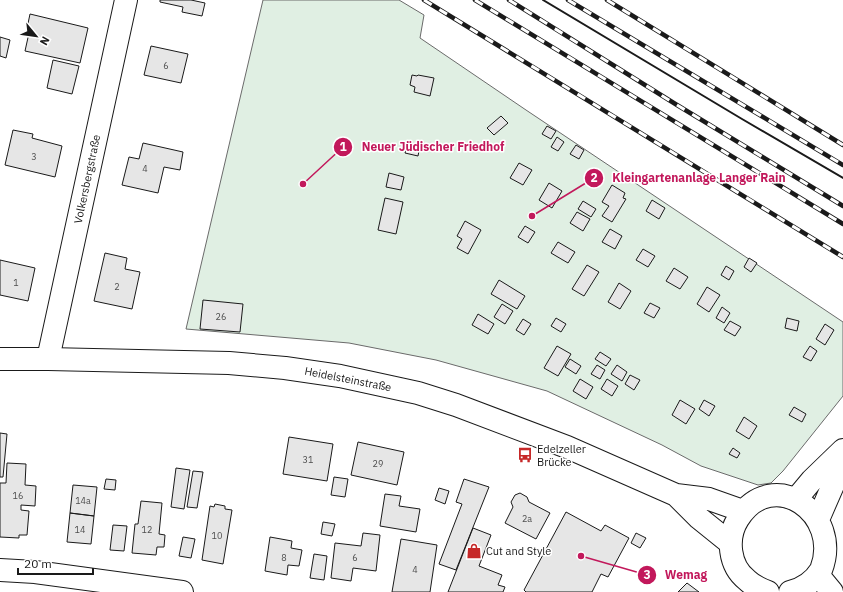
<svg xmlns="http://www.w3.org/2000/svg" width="843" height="592" font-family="'IBM Plex Sans',sans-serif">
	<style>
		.green { fill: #e0efe3; stroke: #6a6a6a }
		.building { fill: #e6e6e6; stroke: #1a1a1a }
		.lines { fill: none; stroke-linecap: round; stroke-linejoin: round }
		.minor-casing { stroke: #1a1a1a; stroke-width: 24 }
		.major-casing { stroke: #1a1a1a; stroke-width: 24 }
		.minor { stroke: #fff; stroke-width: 22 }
		.major { stroke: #fff; stroke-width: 22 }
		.rail-casing { stroke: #1a1a1a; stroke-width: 4.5 }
		.rail { stroke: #fff; stroke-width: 3; stroke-dasharray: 9; stroke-linecap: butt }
		.wall { stroke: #1a1a1a; stroke-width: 2 }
		.labels { text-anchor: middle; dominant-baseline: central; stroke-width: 3; stroke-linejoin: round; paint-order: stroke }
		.number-label { font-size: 9px; fill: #4d4d4d }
		.street-label { font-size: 11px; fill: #1a1a1a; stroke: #fff }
		.poi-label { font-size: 11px; fill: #1a1a1a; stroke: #fff; text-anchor: start }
		.leader { fill: none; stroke: #c2185b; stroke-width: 1.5 }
		.callout-dot { fill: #c2185b; stroke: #fff; stroke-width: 1.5 }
		.mark-label { font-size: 12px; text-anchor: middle; font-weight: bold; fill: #fff }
		.callout-label { font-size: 12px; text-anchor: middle; font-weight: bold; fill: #c2185b; stroke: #fff; stroke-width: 3; stroke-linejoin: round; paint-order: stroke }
	</style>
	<rect width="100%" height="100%" fill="#fff"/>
	<path class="green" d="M263,0H399L424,15L420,38L526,110L843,322V396L783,471L771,483L758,485L701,466L662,445L547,391L436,360L349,343L186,329Z"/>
	<path class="building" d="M160,0H191L205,3L202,16L182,12L183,7L160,2Z
		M30,14L88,28L80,63L25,51L29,33H26Z
		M0,37L10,40L6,58L0,56Z
		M151,46L188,54L181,83L144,75Z
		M53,60L79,66L72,94L47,88Z
		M412,75L417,76L418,75L434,78L430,96L414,92L415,87L410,85Z
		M501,116L508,123L494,135L487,128Z
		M547,126L556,131L551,139L542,134Z
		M13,130L33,134L32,138L62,146L55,177L5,165Z
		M557,137L564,142L558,151L551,147Z
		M143,143L183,152L180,170L164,167L158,193L122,185L129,157L139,159Z
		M408,144L420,146L418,156L405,153Z
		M576,145L584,150L579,159L570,154Z
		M519,163L532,170L523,185L510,178Z
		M389,173L404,177L401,190L386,187Z
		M549,183L562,191L552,208L539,200Z
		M612,185L625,193L623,198L626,199L612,222L602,216L609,206L602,202Z
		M385,198L403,202L396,234L378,230Z
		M652,200L665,208L659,219L646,211Z
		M583,201L596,209L591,217L578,209Z
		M577,212L590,219L583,231L570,223Z
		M465,221L481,230L468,254L457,248L462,239L457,236Z
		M525,226L535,232L528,243L518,237Z
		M610,229L622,236L615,249L602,242Z
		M558,242L575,252L568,263L551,253Z
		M643,249L655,256L648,267L636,260Z
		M105,253L127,258L125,269L140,272L132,309L94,301Z
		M749,258L757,263L751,272L744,267Z
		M0,260L35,268L28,301L0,295Z
		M587,265L599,272L584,296L572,289Z
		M726,266L734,271L729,280L721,275Z
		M674,268L688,277L680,289L666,281Z
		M499,280L525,296L517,309L491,294Z
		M619,283L631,291L620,309L608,302Z
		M707,287L720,295L709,312L697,304Z
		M203,300L243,304L240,332L200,329Z
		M650,303L660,308L654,318L644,313Z
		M502,304L513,311L505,324L494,317Z
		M722,307L730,313L724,323L716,318Z
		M478,314L494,324L488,334L472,325Z
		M556,318L566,324L561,332L551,326Z
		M787,318L799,321L797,331L785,328Z
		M523,319L531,324L524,335L516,330Z
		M730,321L741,327L735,336L724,330Z
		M825,324L834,330L825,345L816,339Z
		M557,346L571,354L558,376L544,368Z
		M810,346L817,351L811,361L803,357Z
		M600,352L611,359L606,366L595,359Z
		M570,359L581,366L576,374L565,367Z
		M597,365L605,370L600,379L591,374Z
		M617,365L627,372L622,381L611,374Z
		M630,375L640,380L634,390L625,384Z
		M580,379L593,387L586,399L573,391Z
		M607,379L618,386L612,396L601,389Z
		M680,400L695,409L686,424L672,415Z
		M704,400L715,406L709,416L699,409Z
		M794,407L806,414L802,422L789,415Z
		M744,417L757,426L749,439L736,431Z
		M0,433L7,434L3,477H0Z
		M289,437L333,444L327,481L283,474Z
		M358,442L404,452L397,485L351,475Z
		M733,448L740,453L737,458L729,454Z
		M7,463L26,464L25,485L36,486L35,506L21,505V510L29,511L27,535H19V538L0,537V483H6Z
		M176,468L190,470L184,509L171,507Z
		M193,471L203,472L197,508L187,507Z
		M334,477L348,479L345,497L331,495Z
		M106,479L116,480L115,490L104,489Z
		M464,479L489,487L456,570L439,564L462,504L456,502Z
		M73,485L97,487L94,516L70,513Z
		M439,488L449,491L445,504L435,500Z
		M520,493L527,497L529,502L550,513L536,539L505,523L513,507L511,502L515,495Z
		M385,494L401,496L399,506L420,509L416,532L380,526Z
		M141,501L162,503L159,534L165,535L164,547H157L156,555L132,553L135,524H138Z
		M215,504L225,506V509L232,510L223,564L202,560L210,506L214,507Z
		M566,512L601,531L605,525L629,538L608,577L601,574L592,592H526L524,590Z
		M70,513L94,516L91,544L67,542Z
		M323,522L335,524L332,536L321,534Z
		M113,525L127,526L124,551L110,550Z
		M473,528L491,535L479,566L502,575L498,585L505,587L503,592H448Z
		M363,533L380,535L376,571L353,568L351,581L331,578L335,543L361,546Z
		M636,533L646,538L640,548L631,543Z
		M183,537L195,539L191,558L179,556Z
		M270,537L292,541L291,548L302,550L299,566L288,565L287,575L265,571Z
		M401,539L437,545L430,592H392Z
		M314,554L327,556L324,580L310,578Z
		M687,583L699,592H678Z"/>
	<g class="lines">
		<g class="minor-casing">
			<path id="minor" d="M48,359L126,0
				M0,570L35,572L182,592"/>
		</g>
		<g class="major-casing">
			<path id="major" d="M0,359H48L229,363L285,368L340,376L418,393L456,405L567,447L676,495L709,499L743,511
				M676,495L699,518L730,543
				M797,498L812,480L843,450
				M820,515L843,462
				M818,575L832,592
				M768,592C760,589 753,586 747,580C729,566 726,538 738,519C773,464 843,514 821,570C814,581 803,589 790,592"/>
		</g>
		<use href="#minor" class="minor"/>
		<use href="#major" class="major"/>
		<g class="rail-casing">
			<path id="rail" d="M424,0L843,257
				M475,0L843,224
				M509,0L677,105L843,206
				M568,0L843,165
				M607,0L843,145"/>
		</g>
		<use href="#rail" class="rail"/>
		<path class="wall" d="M543,0L742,119L843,178"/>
	</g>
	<defs>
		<g id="bus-bare" transform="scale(1.2)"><path d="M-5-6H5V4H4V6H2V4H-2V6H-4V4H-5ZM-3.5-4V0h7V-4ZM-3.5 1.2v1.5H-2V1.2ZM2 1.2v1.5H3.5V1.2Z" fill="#c62828" stroke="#fff" stroke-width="2.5" paint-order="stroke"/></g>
		<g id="shop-bare" transform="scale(1.2)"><path d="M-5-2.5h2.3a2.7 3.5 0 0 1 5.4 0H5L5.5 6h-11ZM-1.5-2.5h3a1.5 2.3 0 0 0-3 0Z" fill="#c62828" stroke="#fff" stroke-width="2.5" paint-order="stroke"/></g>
	</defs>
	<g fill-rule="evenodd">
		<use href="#bus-bare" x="525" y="455"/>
		<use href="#shop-bare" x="474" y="551"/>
	</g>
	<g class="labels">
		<g class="number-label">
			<text x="166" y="65">6</text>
			<text x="34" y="156">3</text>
			<text x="145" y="168">4</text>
			<text x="16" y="282">1</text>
			<text x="117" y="286">2</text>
			<text x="221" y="316">26</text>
			<text x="308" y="459">31</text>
			<text x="378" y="463">29</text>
			<text x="18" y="495">16</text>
			<text x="83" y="500">14a</text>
			<text x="527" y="518">2a</text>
			<text x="80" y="529">14</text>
			<text x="147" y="529">12</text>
			<text x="217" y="535">10</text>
			<text x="284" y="557">8</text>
			<text x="355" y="557">6</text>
			<text x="415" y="569">4</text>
		</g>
		<g class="street-label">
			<text transform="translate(87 179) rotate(-78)">Volkersbergstraße</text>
			<text transform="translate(348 379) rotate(11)">Heidelsteinstraße</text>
		</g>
		<g class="poi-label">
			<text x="537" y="449">Edelzeller<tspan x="537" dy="13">Brücke</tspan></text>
			<text x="486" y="551">Cut and Style</text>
		</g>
	</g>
	<path class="leader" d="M303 184L343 147M532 216L594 178M581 556L647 575"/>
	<g class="callout-dot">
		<circle cx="303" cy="184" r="4"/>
		<circle cx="532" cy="216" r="4"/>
		<circle cx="581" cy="556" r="4"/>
		<circle cx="343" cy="147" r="10"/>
		<circle cx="594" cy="178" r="10"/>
		<circle cx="647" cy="575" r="10"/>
	</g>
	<g class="mark-label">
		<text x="343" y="151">1</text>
		<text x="594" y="182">2</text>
		<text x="647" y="579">3</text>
	</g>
	<g class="callout-label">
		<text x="433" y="151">Neuer Jüdischer Friedhof</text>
		<text x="699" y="182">Kleingartenanlage Langer Rain</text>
		<text x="686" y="579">Wemag</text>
	</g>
	<g transform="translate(36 36) rotate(119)" stroke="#ffffff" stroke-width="3" paint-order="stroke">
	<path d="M0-3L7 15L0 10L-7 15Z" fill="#1a1a1a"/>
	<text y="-6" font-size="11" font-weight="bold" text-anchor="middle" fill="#1a1a1a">N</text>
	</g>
	<path d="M18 568v6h75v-6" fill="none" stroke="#1a1a1a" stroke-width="2"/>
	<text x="24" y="568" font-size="12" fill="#1a1a1a" stroke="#ffffff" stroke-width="3" paint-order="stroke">20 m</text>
</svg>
